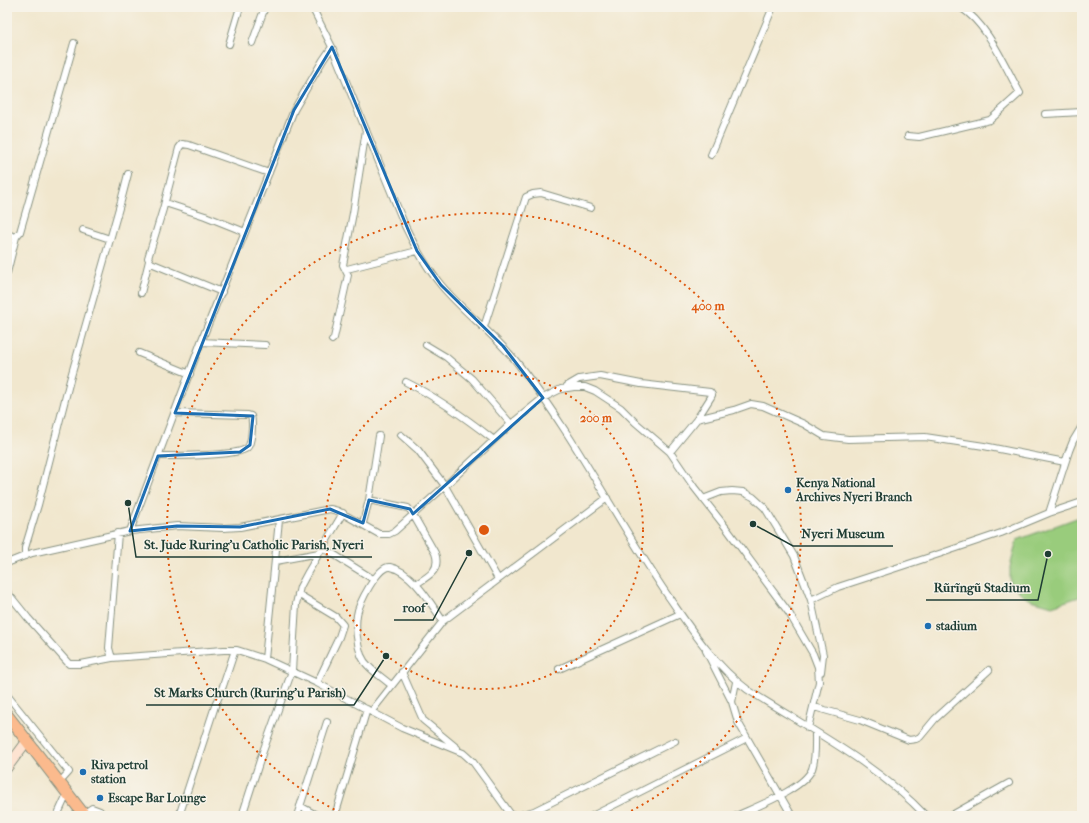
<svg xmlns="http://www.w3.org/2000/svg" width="1089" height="823" font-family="'IM FELL French Canon',serif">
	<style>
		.green { fill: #99cc7c; stroke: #5c8458 }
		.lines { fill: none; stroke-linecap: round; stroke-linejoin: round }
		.street-casing { stroke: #889281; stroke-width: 8 }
		.secondary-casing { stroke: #889281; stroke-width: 11 }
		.highway-casing { stroke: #889281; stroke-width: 13 }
		.street { stroke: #fff; stroke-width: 6 }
		.secondary { stroke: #fde3d1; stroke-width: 9 }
		.highway { stroke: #fbba8d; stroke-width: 11 }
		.marked { fill: none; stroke: #1f6fb2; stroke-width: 3; stroke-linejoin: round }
		.ring { fill: none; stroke: #de580e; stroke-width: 2; stroke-dasharray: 2 4 }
		.poi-dot { fill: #1f6fb2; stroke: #f7f3e8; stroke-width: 1.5 }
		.labels { text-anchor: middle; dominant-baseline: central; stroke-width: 3; stroke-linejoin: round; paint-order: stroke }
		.poi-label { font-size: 12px; font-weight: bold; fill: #1f3d34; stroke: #f7f3e8; text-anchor: start }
		.centre { fill: #de580e; stroke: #f7f3e8; stroke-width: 2 }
		.ring-label { font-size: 12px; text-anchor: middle; font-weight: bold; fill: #de580e; stroke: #f7f3e8; stroke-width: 3; stroke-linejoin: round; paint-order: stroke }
		.leader { fill: none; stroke: #1f3d34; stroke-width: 1.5 }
		.callout-dot { fill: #1f3d34; stroke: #f7f3e8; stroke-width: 1.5 }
		.callout-label { font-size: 13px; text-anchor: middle; font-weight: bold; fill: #1f3d34; stroke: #f7f3e8; stroke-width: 3; stroke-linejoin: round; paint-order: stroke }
	</style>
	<rect width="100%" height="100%" fill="#f7f3e8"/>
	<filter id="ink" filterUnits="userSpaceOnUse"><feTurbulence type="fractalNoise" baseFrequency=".025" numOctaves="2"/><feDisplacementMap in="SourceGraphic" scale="8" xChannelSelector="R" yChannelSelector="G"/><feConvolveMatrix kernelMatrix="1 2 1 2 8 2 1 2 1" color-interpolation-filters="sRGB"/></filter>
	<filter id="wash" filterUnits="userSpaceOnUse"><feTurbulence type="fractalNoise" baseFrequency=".012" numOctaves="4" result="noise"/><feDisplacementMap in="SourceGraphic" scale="16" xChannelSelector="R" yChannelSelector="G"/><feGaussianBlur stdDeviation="0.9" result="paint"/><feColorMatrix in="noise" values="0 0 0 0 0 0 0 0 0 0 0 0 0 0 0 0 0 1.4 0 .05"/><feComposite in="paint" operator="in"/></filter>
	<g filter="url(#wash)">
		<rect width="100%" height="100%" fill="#f1e7ce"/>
		<path class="green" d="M1082,516V596L1052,606L1028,599L1010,584V567L1017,540Z"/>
	</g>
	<g filter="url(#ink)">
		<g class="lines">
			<g class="street-casing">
				<path id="street" d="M312,7L332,47L405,226C415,247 426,267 441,285C465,314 496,335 519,365C575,437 616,519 666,593C690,628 714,665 748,690C809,729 876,763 926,816
					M252,43L265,7
					M229,44L240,7
					M1045,114L1082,112
					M908,136L919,137L990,120L1020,93C1004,65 988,24 960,7
					M711,155L773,7
					M165,203L205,216L245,232
					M83,230L110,239
					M7,234L16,237
					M347,269L417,251
					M7,273L16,237L20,232L74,43
					M222,292L151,263L148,258L163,209L179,148L182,144L189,145L269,173
					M141,293L149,261
					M484,327L526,197L533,194L541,193L591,208
					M332,340L334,338L348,275L343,265L353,213L366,130
					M201,342L265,345
					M426,345L446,357L472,379L511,424
					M139,353L190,374
					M406,382C438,398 466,418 494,440
					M567,386L579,379L600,376L641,384L710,392L712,395L711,397L697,419
					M401,435L418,450L445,486L498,579
					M670,452L697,419L734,410L751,404L763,406L804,424L824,436L848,439L925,437L984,446L1065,462
					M158,456C174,456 238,456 247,448C252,444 253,422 251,416L248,415L175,413
					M703,499L721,492L732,491L743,492L753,497L765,508L794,556L811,600L823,655L821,672
					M369,500L408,508L411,511L435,553C441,570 429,576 416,584
					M1049,513L1069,451L1073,441L1082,426
					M363,523L369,500L379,436
					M130,531L201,342L294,110L323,60L332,47
					M322,547L373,579
					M25,556V548L38,505L70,380L121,201L128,174
					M276,561L319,553
					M7,563L32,553L130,531L177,526L223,528L240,527L330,509L338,511L379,534H389L395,531L445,486L511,424L543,398L561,389L574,387H585L595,391L621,408L635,422L670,452L694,487L727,529L789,613L813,654L818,667L819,682L808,728
					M7,592L28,618L69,664H81L112,658L224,650H237L265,659L317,683L402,728L463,753L473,762L512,816
					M298,594L336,617L343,625L339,637L317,683
					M811,600L838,587L942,553L1001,533L1049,513L1082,502
					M706,651L732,702
					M112,658L111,655L109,648L118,533
					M265,659L279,520
					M559,669L680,614
					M402,672L423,720L457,748
					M736,682L732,702L738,722L792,816
					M391,685C381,676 366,668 361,655C357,644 355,627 357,615C358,605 378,565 390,567C412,571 431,604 443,621
					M7,695L69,772L59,783
					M814,707L860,720L909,740L916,739L920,737L935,719L989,670
					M371,712L443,621L607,498
					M300,806L318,816
					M534,811L675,741
					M83,814L92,808L100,811L103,816
					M57,816L67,794
					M179,816L215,706L223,686L235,650
					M242,816L262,754L292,671L296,604L300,587L308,572L343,513
					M297,816L327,722
					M335,816L367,709
					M517,816L534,811L537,816
					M592,816L747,738
					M736,816C755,807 804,789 812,769C816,758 815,744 815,732
					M950,816L1009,783"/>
			</g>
			<g class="secondary-casing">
				<path id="secondary" d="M7,768L27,741"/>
			</g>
			<g class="highway-casing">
				<path id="highway" d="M7,715L85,816"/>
			</g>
			<use href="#street" class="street"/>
			<use href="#secondary" class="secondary"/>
			<use href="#highway" class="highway"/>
		</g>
	</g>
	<path class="marked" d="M332,47L417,251L441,285L503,346L543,398L413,514L410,509L369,500L363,523L330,509L240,527L177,526L130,531L158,456L240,452L250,445L253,416L175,413L294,110Z"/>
	<g class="ring">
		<circle cx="484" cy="530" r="159"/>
		<path d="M345 815A317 317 0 1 1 623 815"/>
	</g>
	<g class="poi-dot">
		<circle cx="788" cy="490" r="4"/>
		<circle cx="928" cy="626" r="4"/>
		<circle cx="83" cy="772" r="4"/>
		<circle cx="100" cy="798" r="4"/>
	</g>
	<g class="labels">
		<g class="poi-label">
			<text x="796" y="483">Kenya National<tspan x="796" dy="14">Archives Nyeri Branch</tspan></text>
			<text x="936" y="626">stadium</text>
			<text x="91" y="765">Riva petrol<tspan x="91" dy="14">station</tspan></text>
			<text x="108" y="798">Escape Bar Lounge</text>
		</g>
	</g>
	<circle cx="484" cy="530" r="6" class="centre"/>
	<g class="ring-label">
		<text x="708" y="310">400 m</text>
		<text x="596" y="422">200 m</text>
	</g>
	<path class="leader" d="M753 524L793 546H893M128 503L136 557H372M1048 554L1038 600H926M469 553L433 620H394M386 656L354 705H146"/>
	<g class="callout-dot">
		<circle cx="753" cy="524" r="4"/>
		<circle cx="128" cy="503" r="4"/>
		<circle cx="1048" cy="554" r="4"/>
		<circle cx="469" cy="553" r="4"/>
		<circle cx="386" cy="656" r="4"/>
	</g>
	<g class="callout-label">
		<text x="843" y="538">Nyeri Museum</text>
		<text x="254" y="549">St. Jude Ruring'u Catholic Parish, Nyeri</text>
		<text x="982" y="592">Rũrĩngũ Stadium</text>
		<text x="414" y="612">roof</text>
		<text x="250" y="697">St Marks Church (Ruring'u Parish)</text>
	</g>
	<rect width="1089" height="823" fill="none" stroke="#f7f3e8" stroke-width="24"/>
</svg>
